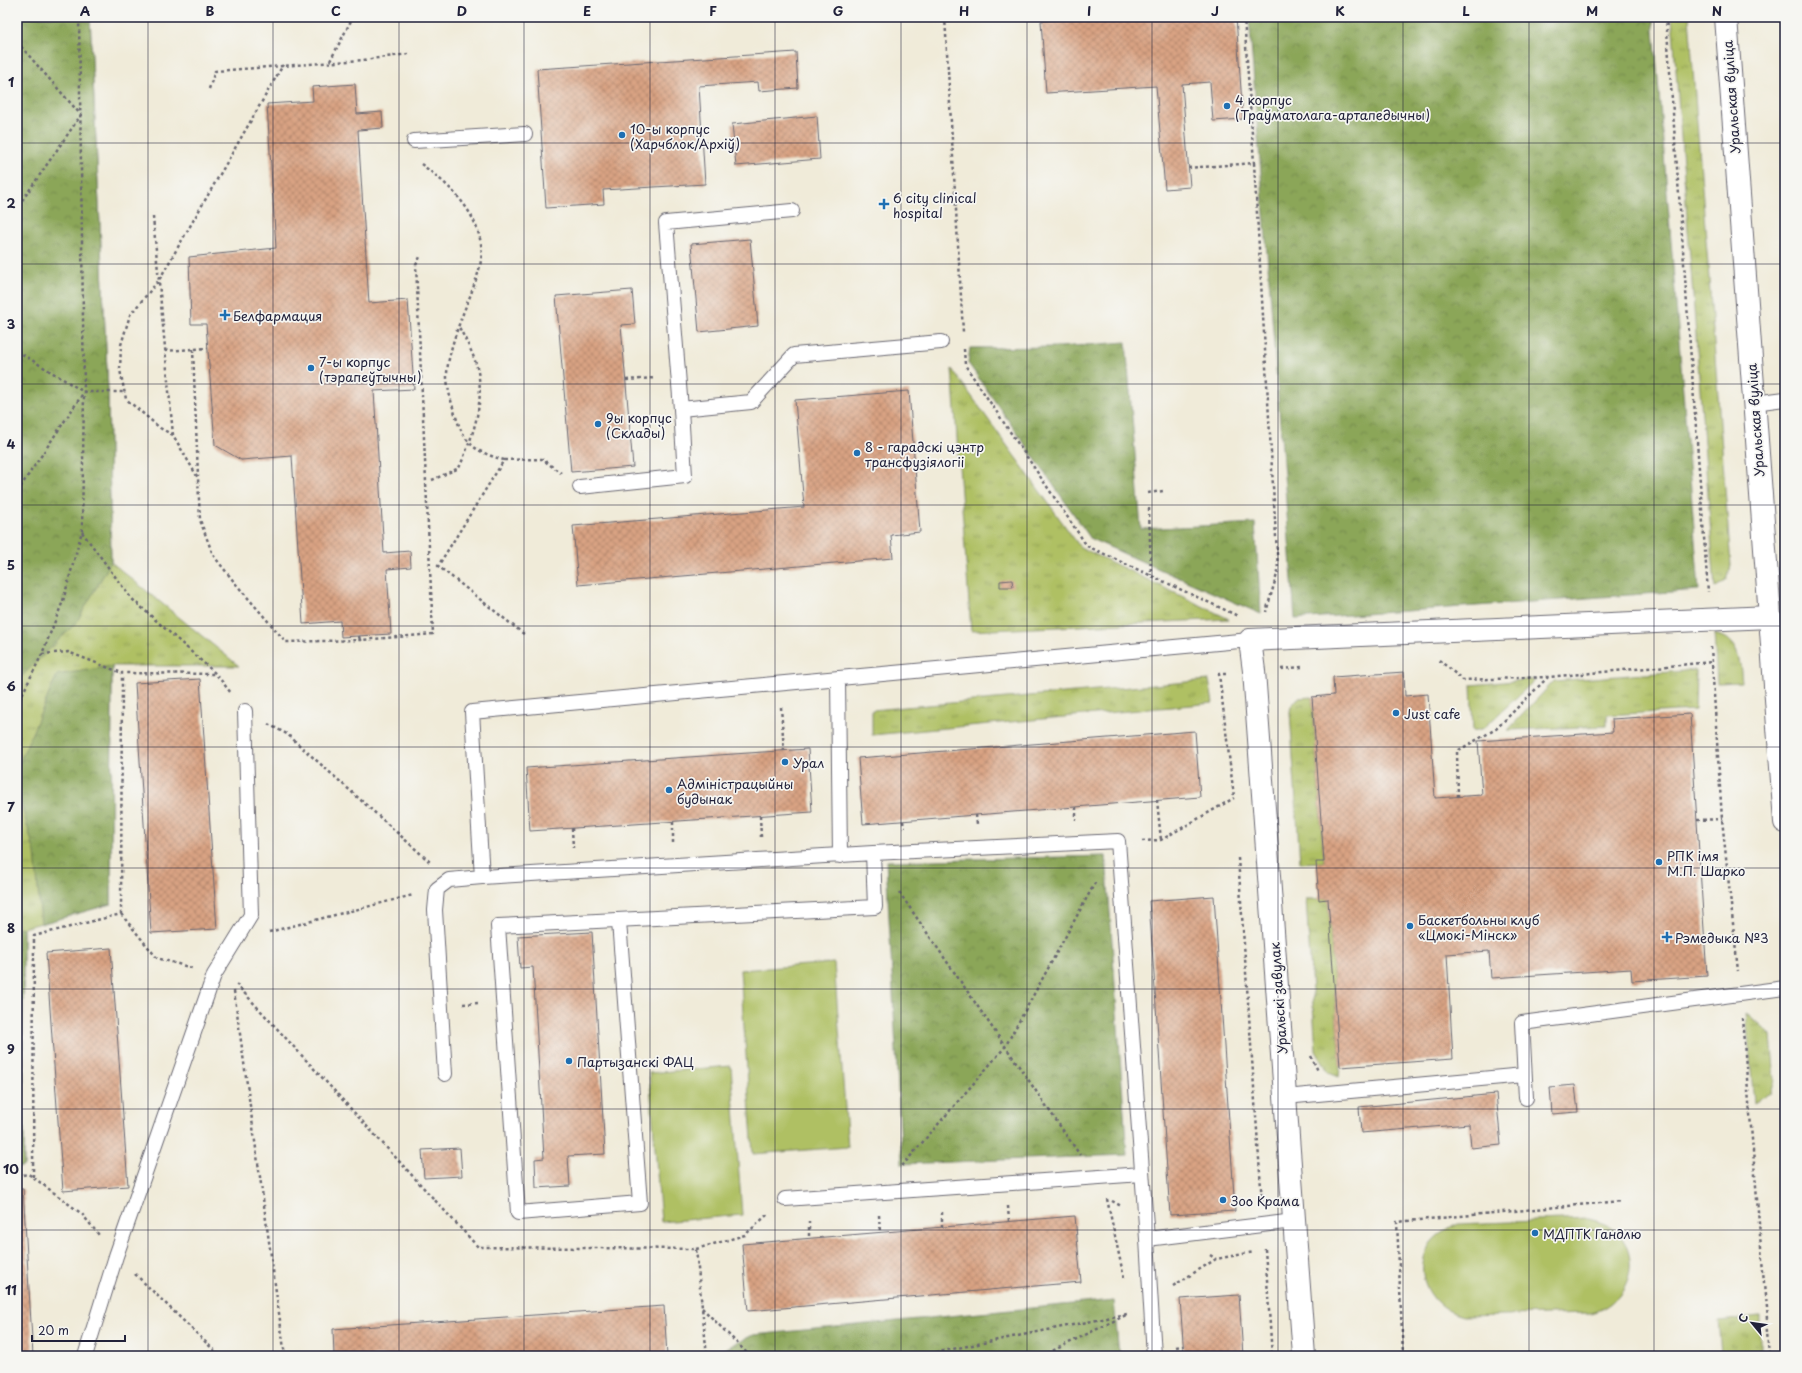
<svg xmlns="http://www.w3.org/2000/svg" width="1802" height="1373" font-family="'Playpen Sans',sans-serif">
	<style>
		.grass { fill: url(#grass-tufts); stroke: #68714f }
		.forest { fill: url(#forest-crowns); stroke: #56644a }
		.pitch { fill: #afc063; stroke: #68714f }
		.building { fill: url(#building-cross-hatch) }
		.lines { fill: none; stroke-linecap: round; stroke-linejoin: round }
		.lane-casing { stroke: #6a6872; stroke-width: 16 }
		.street-casing { stroke: #6a6872; stroke-width: 24 }
		.secondary-casing { stroke: #6a6872; stroke-width: 24 }
		.path { stroke: #6a6872; stroke-width: 2.5; stroke-dasharray: 3 3; stroke-linecap: butt }
		.lane { stroke: #fff; stroke-width: 14 }
		.street { stroke: #fff; stroke-width: 22 }
		.secondary { stroke: #fff; stroke-width: 22 }
		.grid { fill: none; stroke: #22223b; stroke-width: 1; stroke-opacity: 0.55 }
		.poi-dot { fill: #1f6fb2; stroke: #f6f6f2; stroke-width: 1.5 }
		.labels { text-anchor: middle; dominant-baseline: central; stroke-width: 3.5; stroke-linejoin: round; paint-order: stroke }
		.street-label { font-size: 13px; fill: #22223b; stroke: #f6f6f2 }
		.poi-label { font-size: 13px; fill: #22223b; stroke: #f6f6f2; text-anchor: start }
		.neatline { fill: none; stroke: #22223b; stroke-width: 1.5 }
		.grid-label { font-size: 13px; text-anchor: middle; font-weight: bold; fill: #22223b }
	</style>
	<defs>
		<pattern id="grass-tufts" width="24" height="20" patternUnits="userSpaceOnUse"><rect width="24" height="20" fill="#afc063"/><path d="M3 7l-1-3M5 7V3M7 7l1-3M15 17l-1-3M17 17v-4M19 17l1-3" fill="none" stroke="#8e9c53"/></pattern>
		<pattern id="forest-crowns" width="20" height="18" patternUnits="userSpaceOnUse"><rect width="20" height="18" fill="#8ba659"/><path d="M2 6a3 3 0 1 1 6 0M12 15a3 3 0 1 1 6 0" fill="none" stroke="#71874b"/></pattern>
		<pattern id="building-cross-hatch" width="8" height="8" patternUnits="userSpaceOnUse"><rect width="8" height="8" fill="#d9a383"/><path d="M0 0l8 8M0 8l8-8" fill="none" stroke="#b0846c"/></pattern>
	</defs>
	<rect width="100%" height="100%" fill="#f6f6f2"/>
	<filter id="ink" filterUnits="userSpaceOnUse"><feTurbulence type="fractalNoise" baseFrequency=".025" numOctaves="2"/><feDisplacementMap in="SourceGraphic" scale="8" xChannelSelector="R" yChannelSelector="G"/><feConvolveMatrix kernelMatrix="1 2 1 2 8 2 1 2 1" color-interpolation-filters="sRGB"/></filter>
	<filter id="wash" filterUnits="userSpaceOnUse"><feTurbulence type="fractalNoise" baseFrequency=".012" numOctaves="4" result="noise"/><feDisplacementMap in="SourceGraphic" scale="16" xChannelSelector="R" yChannelSelector="G"/><feGaussianBlur stdDeviation="0.9" result="paint"/><feColorMatrix in="noise" values="0 0 0 0 0 0 0 0 0 0 0 0 0 0 0 0 0 1.4 0 .05"/><feComposite in="paint" operator="in"/></filter>
	<g filter="url(#wash)">
		<rect width="100%" height="100%" fill="#f0ebd9"/>
		<path class="grass" d="M17,17H90L108,391L111,562L239,666H112L111,904L23,928L24,1166L17,1168Z
			M1672,17H1689L1731,566L1727,579L1715,588Z
			M952,369L1080,547L1229,619L971,631Z
			M1714,634C1739,639 1740,661 1742,682L1717,683Z
			M1696,670L1695,710L1607,715V726L1508,730L1554,681Z
			M1536,679L1484,728L1473,731L1471,685Z
			M1209,680L1213,703L872,735V710Z
			M1312,697L1324,862L1300,863L1290,712L1291,706L1298,698Z
			M1306,899H1328L1340,1067L1339,1077L1329,1073L1316,1051Z
			M1746,1014L1761,1024L1771,1036L1775,1080L1771,1092L1754,1103Z
			M1760,1317V1350L1721,1354L1718,1321Z"/>
		<path class="forest" d="M17,17H90L108,391L111,562L76,623L17,681Z
			M1249,17H1653L1699,590L1295,619Z
			M1126,342L1141,529L1255,523L1261,614L1091,539L968,363L970,348L1059,347Z
			M112,666L111,904L41,924L35,853L17,789V768L57,675Z
			M1106,856L1127,1155L902,1164L886,861Z
			M17,927L23,928L24,1166L17,1168Z
			M1114,1300L1119,1356H710L753,1335Z"/>
		<path class="pitch" d="M834,963L848,1147L753,1154L740,970Z
			M731,1066L742,1215L661,1222L649,1073Z
			M1589,1219C1600,1222 1611,1225 1619,1234C1643,1264 1626,1305 1591,1313L1463,1316C1431,1309 1411,1274 1430,1244C1437,1234 1448,1229 1458,1224Z"/>
		<g id="blocks">
			<path class="building" d="M1093,17H1236L1243,119L1213,121L1210,82L1182,84L1190,187L1165,189L1156,86L1046,93L1041,21Z
				M796,52L798,88L759,91L758,82L699,86L705,184L603,190L604,204L546,208L537,69Z
				M355,84L357,114L382,112L383,128L358,130L369,303L408,300L414,389L374,391L384,553L410,551L411,567L387,569L391,634L341,637L340,621L303,624L292,456L241,460L215,445L206,324H191L189,257L276,248L267,104L313,101L312,87Z
				M817,116L820,159L736,166L732,124Z
				M750,239L758,326L699,332L691,244Z
				M632,290L635,324L621,325L633,467L571,472L556,296Z
				M909,391L920,532L891,535L893,558L578,585L573,526L804,507L795,400Z
				M1012,580L1013,587H1000V581Z
				M1404,672L1405,696L1428,694L1435,798L1482,795L1478,741L1613,732L1612,719L1690,714L1707,976L1632,981L1631,969L1491,978L1489,951L1447,954L1453,1059L1340,1067L1328,899L1319,900L1316,862H1324L1312,697L1334,695L1333,677Z
				M200,679L217,929L151,933L135,683Z
				M1195,731L1200,797L863,824L858,758Z
				M808,749L812,812L530,831L526,768Z
				M1214,896L1235,1211L1170,1215L1149,901Z
				M592,932L605,1154L568,1156L570,1186L536,1188L535,1159L544,1158L533,967L520,968L518,936Z
				M111,948L128,1186L63,1191L46,953Z
				M1575,1085L1578,1112L1552,1114L1550,1087Z
				M1496,1094L1501,1145L1471,1148L1469,1124L1361,1133L1359,1107Z
				M460,1148L462,1176L424,1178L422,1150Z
				M17,1189H23L33,1356H17Z
				M1075,1216L1081,1282L748,1311L742,1244Z
				M1239,1295L1243,1356H1184L1180,1299Z
				M664,1306L667,1356H334L333,1329Z"/>
		</g>
	</g>
	<g filter="url(#ink)">
		<use href="#blocks" fill-opacity="0" stroke="#6a6872" stroke-width="1"/>
		<g class="lines">
			<g class="lane-casing">
				<path id="lane" d="M414,141L525,134
					M792,211L666,223L681,409L751,402L794,355L941,342
					M1754,403L1785,399
					M580,487L685,476L681,409
					M1250,640L472,712L482,877L873,853L1118,841L1147,1239L1294,1221
					M838,678L840,856
					M619,921L640,1203L518,1213L498,926L875,907L873,853
					M445,1074L435,910L437,889L449,880L482,877
					M1285,1097L1524,1075
					M1526,1098L1522,1023L1785,988
					M785,1199L1142,1174
					M1147,1239L1154,1356
					M85,1356L116,1256L214,975L251,915L245,711"/>
			</g>
			<g class="street-casing">
				<path id="street" d="M1304,1356L1254,671L1250,640L1770,617"/>
			</g>
			<g class="secondary-casing">
				<path id="secondary" d="M1726,17L1785,822"/>
			</g>
			<path class="path" d="M945,17L963,332
				M1244,17L1254,163
				M1666,17L1708,592
				M17,42L81,115L17,208
				M330,61L353,17
				M209,89L215,71L363,60L409,54
				M421,164C449,185 475,208 481,244C484,261 476,279 471,294C462,315 446,356 447,378C448,391 452,405 456,417C465,445 476,452 504,460L438,566L525,635
				M1188,168L1254,163L1278,571L1266,612
				M153,217L173,435L198,478L200,520L213,555L235,583L286,642L360,640L433,634L416,265L420,257
				M193,349L198,476
				M964,349L965,365L1087,546L1238,616
				M17,351L84,392
				M165,351L208,348
				M626,380L655,378
				M173,435L160,428L126,399L120,370L121,345L130,315L159,280L283,65
				M504,460L542,459L561,473
				M432,480L459,468C474,434 488,395 474,358C470,347 464,337 459,327
				M17,492L84,392H124
				M1148,493L1163,491
				M1149,508L1151,575
				M82,532L131,598L216,674L231,693
				M359,636L360,640
				M1711,647L1722,819L1738,971
				M42,654L68,652L122,673
				M1439,660L1463,680L1548,677
				M1281,669L1302,667
				M1226,674H1219L1234,797
				M17,705L42,654L63,601L82,531L84,392L79,17
				M781,707L784,751
				M268,724L287,734L431,863
				M1458,797L1457,751L1496,729L1548,677L1712,662
				M1157,800L1161,840
				M1076,807V820
				M976,815L977,824
				M760,816L761,837
				M1697,820L1722,819
				M903,821L904,828
				M673,822V843
				M572,828L573,848
				M1142,841L1161,840L1234,798
				M1238,858L1262,1202
				M899,892L1080,1155
				M121,914L157,958L192,968
				M269,932L413,895
				M236,984L478,1247L696,1249L707,1356
				M234,991L285,1356
				M463,1004L480,1003
				M1742,1018L1770,1356
				M1311,1056L1318,1071
				M902,1166L1005,1047L1096,881
				M17,1176L28,1174L33,1177L82,1214L99,1235
				M33,1177L34,936L121,914L122,673L216,674
				M1107,1199L1124,1278
				M1112,1201L1121,1206
				M1008,1206L1009,1222
				M942,1212V1227
				M879,1215L880,1233
				M809,1221V1239
				M696,1249L745,1235L768,1214
				M1265,1249L1272,1356
				M1210,1255L1216,1259
				M135,1274L220,1356
				M1173,1286L1216,1259L1254,1252
				M702,1308L750,1356
				M1176,1347L1183,1346
				M918,1356L1127,1314
				M1042,1356L1128,1314
				M1403,1356L1397,1222L1621,1201"/>
			<use href="#lane" class="lane"/>
			<use href="#street" class="street"/>
			<use href="#secondary" class="secondary"/>
		</g>
	</g>
	<path class="grid" d="M148,17V1356M273,17V1356M399,17V1356M524,17V1356M650,17V1356M775,17V1356M901,17V1356M1027,17V1356M1152,17V1356M1278,17V1356M1403,17V1356M1529,17V1356M1654,17V1356M17,143H1785M17,264H1785M17,384H1785M17,505H1785M17,626H1785M17,747H1785M17,868H1785M17,989H1785M17,1109H1785M17,1230H1785"/>
	<g class="poi-dot">
		<circle cx="1227" cy="106" r="4"/>
		<circle cx="622" cy="135" r="4"/>
		<path d="M882 198h4v4h4v4h-4v4h-4v-4h-4v-4h4z"/>
		<path d="M223 309h4v4h4v4h-4v4h-4v-4h-4v-4h4z"/>
		<circle cx="311" cy="368" r="4"/>
		<circle cx="598" cy="424" r="4"/>
		<circle cx="857" cy="453" r="4"/>
		<circle cx="1396" cy="713" r="4"/>
		<circle cx="785" cy="762" r="4"/>
		<circle cx="669" cy="790" r="4"/>
		<circle cx="1659" cy="862" r="4"/>
		<circle cx="1410" cy="926" r="4"/>
		<path d="M1665 931h4v4h4v4h-4v4h-4v-4h-4v-4h4z"/>
		<circle cx="569" cy="1061" r="4"/>
		<circle cx="1223" cy="1200" r="4"/>
		<circle cx="1535" cy="1233" r="4"/>
	</g>
	<g class="labels">
		<g class="street-label">
			<text transform="translate(1731 97) rotate(-94)">Уральская вуліца</text>
			<text transform="translate(1755 420) rotate(-94)">Уральская вуліца</text>
			<text transform="translate(1278 998) rotate(-94)">Уральскі завулак</text>
		</g>
		<g class="poi-label">
			<text x="1235" y="99">4 корпус<tspan x="1235" dy="15">(Траўматолага-артапедычны)</tspan></text>
			<text x="630" y="128">10-ы корпус<tspan x="630" dy="15">(Харчблок/Архіў)</tspan></text>
			<text x="893" y="197">6 city clinical<tspan x="893" dy="15">hospital</tspan></text>
			<text x="233" y="315">Белфармация</text>
			<text x="319" y="361">7-ы корпус<tspan x="319" dy="15">(тэрапеўтычны)</tspan></text>
			<text x="606" y="417">9ы корпус<tspan x="606" dy="15">(Склады)</tspan></text>
			<text x="865" y="446">8 - гарадскі цэнтр<tspan x="865" dy="15">трансфузіялогіі</tspan></text>
			<text x="1404" y="713">Just cafe</text>
			<text x="793" y="762">Урал</text>
			<text x="677" y="783">Адміністрацыйны<tspan x="677" dy="15">будынак</tspan></text>
			<text x="1667" y="855">РПК імя<tspan x="1667" dy="15">М.П. Шарко</tspan></text>
			<text x="1418" y="919">Баскетбольны клуб<tspan x="1418" dy="15">«Цмокі-Мінск»</tspan></text>
			<text x="1675" y="937">Рэмедыка №3</text>
			<text x="577" y="1061">Партызанскі ФАЦ</text>
			<text x="1231" y="1200">Зоо Крама</text>
			<text x="1543" y="1233">МДПТК Гандлю</text>
		</g>
	</g>
	<rect width="1802" height="1373" fill="none" stroke="#f6f6f2" stroke-width="44"/>
	<g transform="translate(1752 1323) rotate(299)" stroke="#f6f6f2" stroke-width="3" paint-order="stroke">
	<path d="M0-3L7 15L0 10L-7 15Z" fill="#22223b"/>
	<text y="-6" font-size="11" font-weight="bold" text-anchor="middle" fill="#22223b">С</text>
	</g>
	<path d="M32 1335v6h93v-6" fill="none" stroke="#22223b" stroke-width="2"/>
	<text x="38" y="1335" font-size="12" fill="#22223b" stroke="#f6f6f2" stroke-width="3" paint-order="stroke">20 m</text>
	<rect x="22" y="22" width="1758" height="1329" class="neatline"/>
	<g class="grid-label">
		<text x="85" y="16">A</text>
		<text x="210" y="16">B</text>
		<text x="336" y="16">C</text>
		<text x="462" y="16">D</text>
		<text x="587" y="16">E</text>
		<text x="713" y="16">F</text>
		<text x="838" y="16">G</text>
		<text x="964" y="16">H</text>
		<text x="1089" y="16">I</text>
		<text x="1215" y="16">J</text>
		<text x="1340" y="16">K</text>
		<text x="1466" y="16">L</text>
		<text x="1592" y="16">M</text>
		<text x="1717" y="16">N</text>
		<text x="11" y="87">1</text>
		<text x="11" y="208">2</text>
		<text x="11" y="329">3</text>
		<text x="11" y="449">4</text>
		<text x="11" y="570">5</text>
		<text x="11" y="691">6</text>
		<text x="11" y="812">7</text>
		<text x="11" y="933">8</text>
		<text x="11" y="1054">9</text>
		<text x="11" y="1174">10</text>
		<text x="11" y="1295">11</text>
	</g>
</svg>
